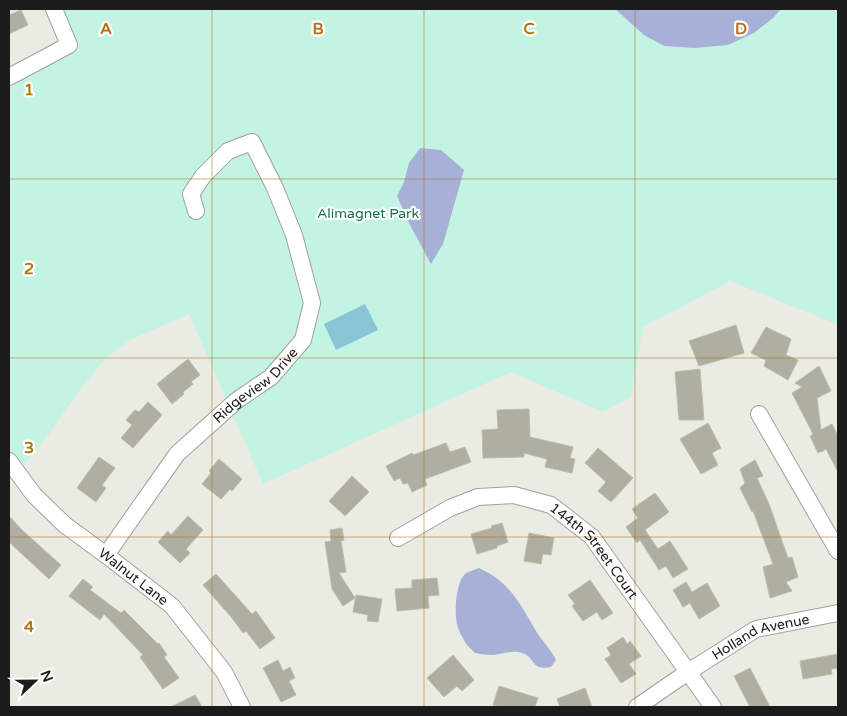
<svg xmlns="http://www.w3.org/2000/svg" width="847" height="716" font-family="'Varela Round',sans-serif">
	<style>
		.park { fill: #c3f3e3 }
		.pitch { fill: #88c5d5 }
		.water { fill: #a7b0d6 }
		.building { fill: #aeaea2; stroke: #bcbda7 }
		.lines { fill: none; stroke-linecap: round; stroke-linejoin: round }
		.minor-casing { stroke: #a0a0a0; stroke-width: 18 }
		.minor { stroke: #fff; stroke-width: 16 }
		.grid { fill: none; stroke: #b57213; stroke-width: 1; stroke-opacity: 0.55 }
		.labels { text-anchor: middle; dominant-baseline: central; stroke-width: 4.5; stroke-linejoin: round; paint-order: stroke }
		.park-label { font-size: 14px; fill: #156f51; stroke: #fff }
		.street-label { font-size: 14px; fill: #1c1c1c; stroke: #fff }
		.grid-label { font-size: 16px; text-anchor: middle; font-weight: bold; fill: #b57213; stroke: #fff; stroke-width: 4.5; stroke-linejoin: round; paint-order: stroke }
	</style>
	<rect width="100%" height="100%" fill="#eaece3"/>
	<path class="park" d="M54,9H615L644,35L773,18L781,9H838V325L730,281L643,327L631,397L603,412L511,372L263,484L189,314L130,340L105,359L79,391L44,441L17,472L9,461V77L69,45Z"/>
	<path class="pitch" d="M365,304L378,330L336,350L324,324Z"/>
	<path class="water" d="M615,9H781L773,18L754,33L728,45L694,48L664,46L644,35Z
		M420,148L441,150L464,170L443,244L431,264L410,225L397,196L404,182L409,163Z
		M479,568C510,582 520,604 536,631C542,641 551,649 556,660L551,667C530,671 536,657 522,653C512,649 501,655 491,655C486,655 480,654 475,653C471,649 465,644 463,638C460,634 458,628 457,624C454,612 456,582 465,574C469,571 474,570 479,568Z"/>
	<path class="building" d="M21,10L28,25L9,34V15Z
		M736,325L744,353L699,366L689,341Z
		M766,327L791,339L786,355L798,360L788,380L764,366L766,360L751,353Z
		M188,359L200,375L191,382L193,384L183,392L184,394L172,404L157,384Z
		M819,366L831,391L817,398L821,430L832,424L838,436V472L826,449L823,451V452L822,451L818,453L810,436L813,434L792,393L802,387L795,383Z
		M700,369L704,420H679L675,372Z
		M148,402L162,415L133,448L121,438L132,425L126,420L135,410L139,412Z
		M529,409L530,437L573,447L570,458L575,459L572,473L545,467L547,459L524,453V457L483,458L482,430L498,429L497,410Z
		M708,423L721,448L712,453L718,465L701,474L680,439Z
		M446,443L450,452L465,447L471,462L425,479L427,485L412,492L408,483L403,484L400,478L394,481L386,466L412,453L413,455Z
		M598,448L633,478L611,502L598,491L606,482L585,463Z
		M99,457L115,468L102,485L106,488L96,502L77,488Z
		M219,459L242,479L232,491L230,489L221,499L202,484L211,473L209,471Z
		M755,460L763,476L757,478L769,504L788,558L792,557L798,577L786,582L792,591L770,598L763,567L773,564L753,511L752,512L740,488L745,483L740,469Z
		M352,476L369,492L345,516L329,501Z
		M655,493L669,512L645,530L658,549L670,541L688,569L673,578L666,566L659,570L640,540L637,543L626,527L638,518L632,509Z
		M9,516L23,531L61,565L49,579L9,542Z
		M188,516L203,530L186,549L190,553L180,563L158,542L168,531L171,535Z
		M502,523L508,542L497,546V548L477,554L471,534L492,528L491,526Z
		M342,528L344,540L341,541L346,572L339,573L355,598L343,606L332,589L325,542L331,541L330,530Z
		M529,533L554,538L551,555L543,554L541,564L524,561Z
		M216,574L252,614L256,611L275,638L260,649L246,631L243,633L232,618L203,585Z
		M437,578L439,595L428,596L429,608L397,611L395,589L412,588V580Z
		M83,579L93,587L90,590L121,613L124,610L158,644L159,643L167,655L164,657L179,678L163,689L140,657L143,655L104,614L100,620L69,596Z
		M590,580L613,613L602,620L597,612L583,621L572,606L575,604L568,595Z
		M686,582L692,592L707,583L720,606L699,619L690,603L683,607L673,590Z
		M356,595L382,599L378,622L367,621L368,615L353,612Z
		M623,637L627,644L630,641L641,656L629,664L636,674L621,683L605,659L611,655L607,648Z
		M838,654V668L831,669L832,674L803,679L800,661Z
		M453,655L474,680L462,691L457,686L444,697L427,678Z
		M278,660L283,671L290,667L295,678L289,681L296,695L281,702L263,668Z
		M750,668L770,707H750L734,676Z
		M499,686L538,698L535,707H499L493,705Z
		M585,688L592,707H560L557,699Z
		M195,695L202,707H171Z"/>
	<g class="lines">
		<g class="minor-casing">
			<g id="minor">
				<path d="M9,77L69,45L54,9"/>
				<path d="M759,414L838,551"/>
				<path id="s1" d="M9,461L34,495L65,525L106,555L172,606L224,672L242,707"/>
				<path id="s2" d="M398,538L450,508L478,497L514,495L551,505L592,537L713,707"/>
				<path id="s3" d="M106,555L177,454L236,401L271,377L303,340L312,303L294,235L275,188L252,142L228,151L203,176L191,194L196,211"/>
				<path id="s4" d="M637,707L688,672L756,629L838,613"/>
			</g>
		</g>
		<use href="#minor" class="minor"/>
	</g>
	<path class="grid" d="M212,9V707M424,9V707M635,9V707M9,179H838M9,358H838M9,537H838"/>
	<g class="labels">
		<g class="park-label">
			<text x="368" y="213">Alimagnet Park</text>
		</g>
		<g class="street-label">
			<text stroke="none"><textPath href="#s3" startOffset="228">Ridgeview Drive</textPath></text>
			<text stroke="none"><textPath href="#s2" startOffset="228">144th Street Court</textPath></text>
			<text stroke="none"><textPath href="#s1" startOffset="171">Walnut Lane</textPath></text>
			<text stroke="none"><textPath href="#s4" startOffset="144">Holland Avenue</textPath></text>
		</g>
	</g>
	<g class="grid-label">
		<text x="106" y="34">A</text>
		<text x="318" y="34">B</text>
		<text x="529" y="34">C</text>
		<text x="741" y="34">D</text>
		<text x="29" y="95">1</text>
		<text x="29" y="274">2</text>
		<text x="29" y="453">3</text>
		<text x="29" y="632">4</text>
	</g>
	<rect width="847" height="716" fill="none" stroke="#1c1c1c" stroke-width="20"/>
	<g transform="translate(35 681) rotate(68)" stroke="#ffffff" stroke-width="4" paint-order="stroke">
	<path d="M0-4L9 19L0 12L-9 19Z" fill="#1c1c1c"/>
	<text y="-8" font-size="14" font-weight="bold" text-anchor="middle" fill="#1c1c1c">N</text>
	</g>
</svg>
